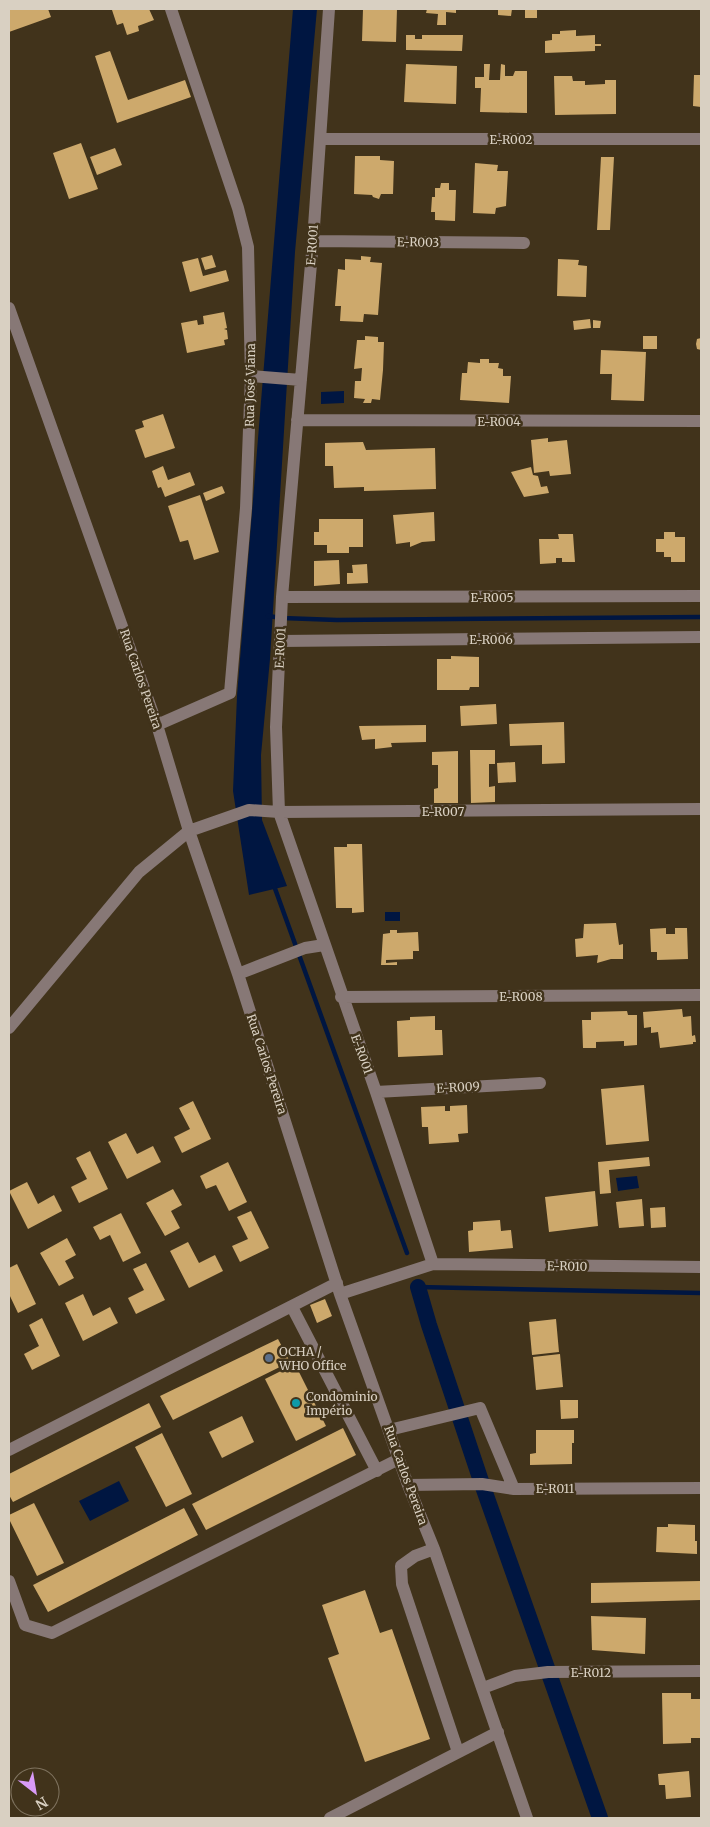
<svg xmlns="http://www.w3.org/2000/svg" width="710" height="1827" font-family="Merriweather,serif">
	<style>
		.water { fill: #001641 }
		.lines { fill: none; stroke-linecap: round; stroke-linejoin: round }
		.stream { stroke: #001641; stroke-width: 4.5 }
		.canal { stroke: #001641; stroke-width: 16 }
		.building { fill: #cda96c }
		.minor { stroke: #877876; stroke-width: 12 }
		.service-dot { fill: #5c6f8a; stroke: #41331b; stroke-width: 2 }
		.culture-dot { fill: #0f9aa8; stroke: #41331b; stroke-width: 2 }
		.labels { text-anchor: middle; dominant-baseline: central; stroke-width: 5; stroke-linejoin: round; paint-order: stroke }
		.street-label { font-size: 12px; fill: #d9d0c2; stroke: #41331b }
		.poi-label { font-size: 12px; fill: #d9d0c2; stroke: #41331b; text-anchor: start }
	</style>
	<rect width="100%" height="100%" fill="#41331b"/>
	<path class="water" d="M293,9H317L295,252L270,659L261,755L262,820L287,886L249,895L233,791L237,696Z
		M344,391V403L321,404V392Z
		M385,912H400V921H385Z
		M637,1176L639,1188L618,1191L616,1178Z
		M119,1481L129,1501L90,1521L79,1501Z"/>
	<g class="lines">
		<path class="stream" d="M268,616L282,618L337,620L701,617
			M273,883L407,1253
			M418,1287L701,1293"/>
		<path class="canal" d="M418,1287L429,1325L482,1484L600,1818"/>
	</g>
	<path class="building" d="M9,9H48L51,17L9,32Z
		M114,9H149L154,20L138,26L139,31L127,35L123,23L117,25L112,10Z
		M363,9H397L396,42L362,41Z
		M427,9H456V13L446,12V25H437L438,14L426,13Z
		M498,9H512L511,16L498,15Z
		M525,9H537V18H525Z
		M576,30V36L595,35V44H601V46H595V51L545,53V41L552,40V34H560V31Z
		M406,35H415V39H422V35H463L462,51L406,50Z
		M110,51L128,100L185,80L191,97L117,123L95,56Z
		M406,64L457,66L456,104L404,102Z
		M484,64H490L489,80H500L501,64L505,65V76H513L515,71H527V113L480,112L481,88H475V77H484Z
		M694,75H701V107L693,106Z
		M554,76H572L573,81H585V85L605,84V80H616V114L555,115Z
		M81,143L98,189L69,199L53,153Z
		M115,148L122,165L97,175L90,157Z
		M355,156H380V160L394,161L393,194H381L379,199L373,197L372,195L354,194Z
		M601,157H614L610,230H597Z
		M475,163L498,165L497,171H508L506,206L496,208L495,214L473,213Z
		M441,183H449V190H456L455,221L435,220V212H431L432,197H435V188H440Z
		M212,255L216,267L205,270L201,258Z
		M361,256L371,257L370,262L382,263L378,315L364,314L363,322L340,321L341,306H335L338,269L345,270V259L361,260Z
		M198,258L203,276L226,270L229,281L190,292L182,262Z
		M558,259L579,260L578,265L587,266L586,297L557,296Z
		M224,312L227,328L224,329L227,330L228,339L224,340L225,345L187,353L181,323L197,320L198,325L204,324L203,316Z
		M590,319L591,328L574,330L573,321Z
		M593,320L601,321L600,328H593Z
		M365,336L378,337V342H384L383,370L380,400L372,399L371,403H363L365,399L354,398L355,381H361L362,368L354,369L357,340H365Z
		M643,336H657V349H643Z
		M701,338V350L697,349L696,344L697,339Z
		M601,350L646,352L644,401L611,400L612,374H600Z
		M480,359H489V363H499L498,368L503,369V376H511L509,403L460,400L462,373H467L468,362L480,363Z
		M163,414L175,448L145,458L135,430L144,427L142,421Z
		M548,438V442L567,440L571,474L550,476L549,471L534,473L531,440Z
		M363,442L366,450L435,448L436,489L364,491V487L334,488L333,466H325V443Z
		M163,466L168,480L190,472L195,485L165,497L161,487L158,488L152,471Z
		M531,467L533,475L538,476L541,487L547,486L549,493L524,497L511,472Z
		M222,486L225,493L206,501L203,493Z
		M200,495L219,552L194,560L188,540L180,542L168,506Z
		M434,512L435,541L422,542L410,547V542L396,544L393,515Z
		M319,519H363V547H349V553H327V545H314V532H319Z
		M664,532H675V537H685V562H671V557H664V552H656V539H664Z
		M558,534H573L575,562H562V558H556V563L540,564L539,539H559Z
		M339,560L340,584L314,586V561Z
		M367,564L368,583L347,584V573H353L352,565Z
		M451,656L479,657V687H470L469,690H437V659H451Z
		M496,704L497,724L461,726L460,706Z
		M564,722L565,763L542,764V745L510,746L509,724Z
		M426,725V742L391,743L392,747L375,749V739L362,740L359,726Z
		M470,750H495V764H489V787L495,786V802L471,803Z
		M458,751V803H434V789L438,788V765H432V752Z
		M515,762L516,782L498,783L497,763Z
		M347,844H362L364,912L352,913V908H336L334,847H347Z
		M616,923L619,945L623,944V959H611L597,963L598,955L576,957L575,939L583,938L584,924Z
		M666,928V934H675V928H687L688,959L657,960V952H651L650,929Z
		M390,930H397V933L418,932L419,951H413V959L386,960V963L397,962V965H381L383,934L390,933Z
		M682,1009L683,1017L691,1016L692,1036L695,1035L696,1042H693V1044L660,1048L658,1032L651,1033V1027L644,1028L643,1012Z
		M627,1011L628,1015H637V1045L624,1046V1041L596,1042V1048H583L582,1020H591V1012Z
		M435,1016V1030H442L443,1055L398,1057L397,1021L410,1020V1017Z
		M644,1085L649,1141L606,1145L601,1089Z
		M193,1101L211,1139L182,1153L174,1137L190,1129L179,1108Z
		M467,1105L468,1133L458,1134L459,1142L429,1144L428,1127H422L421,1107L445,1106V1111H450V1106Z
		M126,1133L137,1154L153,1146L161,1162L127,1179L108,1142Z
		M90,1151L108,1189L79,1203L71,1187L87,1179L76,1158Z
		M649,1157L650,1166L609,1170L611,1193L600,1194L598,1162Z
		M228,1162L247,1202L229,1211L216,1185L206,1189L200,1176Z
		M27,1182L38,1204L54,1195L62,1211L28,1229L9,1191Z
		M173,1189L182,1205L171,1211L180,1228L165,1236L146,1203Z
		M595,1191L598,1226L549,1232L545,1197Z
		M642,1199L644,1226L619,1228L616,1202Z
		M665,1207L666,1227L651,1228L650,1208Z
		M251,1211L269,1248L240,1262L232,1246L248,1239L237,1217Z
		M121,1213L141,1253L123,1262L110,1235L100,1240L93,1227Z
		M500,1220L501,1231L511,1230L513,1248L469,1252L468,1231L473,1230V1222Z
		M67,1238L76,1255L65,1261L74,1278L59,1286L40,1253Z
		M188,1242L199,1263L215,1255L223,1271L189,1288L170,1251Z
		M146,1263L165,1300L136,1314L128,1298L144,1290L133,1269Z
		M17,1264L36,1304L18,1313L9,1294V1268Z
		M83,1294L93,1316L110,1307L118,1323L83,1341L65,1303Z
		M325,1299L332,1316L317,1323L310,1305Z
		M42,1318L60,1356L32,1370L24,1354L39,1346L29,1325Z
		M556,1319L559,1352L532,1355L529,1322Z
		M278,1339L290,1362L173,1420L160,1396Z
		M560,1354L563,1387L536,1390L533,1357Z
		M295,1364L326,1426L296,1441L265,1379Z
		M560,1400H578V1418L561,1419Z
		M149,1403L161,1427L13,1502L9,1495V1474Z
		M242,1416L254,1442L222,1458L209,1432Z
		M343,1428L356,1455L206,1530L192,1504Z
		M536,1430H574V1443H572V1464L530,1465V1454L536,1453Z
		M162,1433L192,1494L166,1507L135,1447Z
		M34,1503L64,1563L37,1576L9,1519V1515Z
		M184,1508L198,1535L48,1612L33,1585Z
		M668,1524L695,1525V1541H697V1554L656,1552L657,1527H668Z
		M701,1581V1600L591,1603V1583Z
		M365,1590L380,1633L392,1629L430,1739L365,1762L328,1658L339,1654L322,1605Z
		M591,1616L646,1618L645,1654L592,1650Z
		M662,1693H691V1699H701V1738H691V1743L663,1744Z
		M689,1771L691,1797L666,1799L665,1785H659L658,1774Z"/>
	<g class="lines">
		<path class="minor" d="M329,9L313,241L282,597L276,727L279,812L376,1092L433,1264
			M320,139H701
			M313,241L524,243
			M9,308L157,725L189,831L238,974L340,1294L408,1485L434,1549L527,1818
			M251,376L301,380
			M297,420L701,421
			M282,597L701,596
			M280,641L701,637
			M157,725L230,693L246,508L251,376L248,247L238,208L171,9
			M238,974L305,948L324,945
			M341,997L701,995
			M9,1028L139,872L189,831L249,810L279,812L701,809
			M376,1092L540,1083
			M340,1294L433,1264L701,1267
			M292,1307L377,1471
			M389,1430L480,1408L514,1489
			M9,1450L337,1283
			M408,1485L482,1484L514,1489L701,1488
			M434,1549L415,1556L401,1566L402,1584L458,1752
			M9,1581L25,1625L52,1633L399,1459
			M483,1688L515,1676L548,1672L701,1671
			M330,1818L498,1732"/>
	</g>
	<circle class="service-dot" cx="269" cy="1358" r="5"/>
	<circle class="culture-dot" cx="296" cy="1403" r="5"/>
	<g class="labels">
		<g class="street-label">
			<text x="511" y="139">E-R002</text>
			<text transform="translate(418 242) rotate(1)">E-R003</text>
			<text transform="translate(312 245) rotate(-86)">E-R001</text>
			<text transform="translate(250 385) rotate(-89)">Rua José Viana</text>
			<text x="499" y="421">E-R004</text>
			<text x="492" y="597">E-R005</text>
			<text x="491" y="639">E-R006</text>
			<text transform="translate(280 648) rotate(-87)">E-R001</text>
			<text transform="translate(141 679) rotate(71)">Rua Carlos Pereira</text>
			<text x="443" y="811">E-R007</text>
			<text x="521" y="996">E-R008</text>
			<text transform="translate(362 1054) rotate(70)">E-R001</text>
			<text transform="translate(267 1064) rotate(72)">Rua Carlos Pereira</text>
			<text transform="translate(458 1087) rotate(-3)">E-R009</text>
			<text transform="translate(567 1266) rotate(1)">E-R010</text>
			<text transform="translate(406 1475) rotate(70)">Rua Carlos Pereira</text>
			<text x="555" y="1488">E-R011</text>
			<text x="591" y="1672">E-R012</text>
		</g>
		<g class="poi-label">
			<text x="279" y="1351">OCHA /<tspan x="279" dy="14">WHO Office</tspan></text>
			<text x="306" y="1396">Condominio<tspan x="306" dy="14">Império</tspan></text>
		</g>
	</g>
	<rect width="710" height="1827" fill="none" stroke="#d9d0c2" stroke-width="20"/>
	<g transform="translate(35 1792) rotate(149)"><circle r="24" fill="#41331b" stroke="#7e725e"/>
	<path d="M0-4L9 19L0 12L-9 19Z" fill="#d99af7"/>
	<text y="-8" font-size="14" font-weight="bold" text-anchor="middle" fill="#d9d0c2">N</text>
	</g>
</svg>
